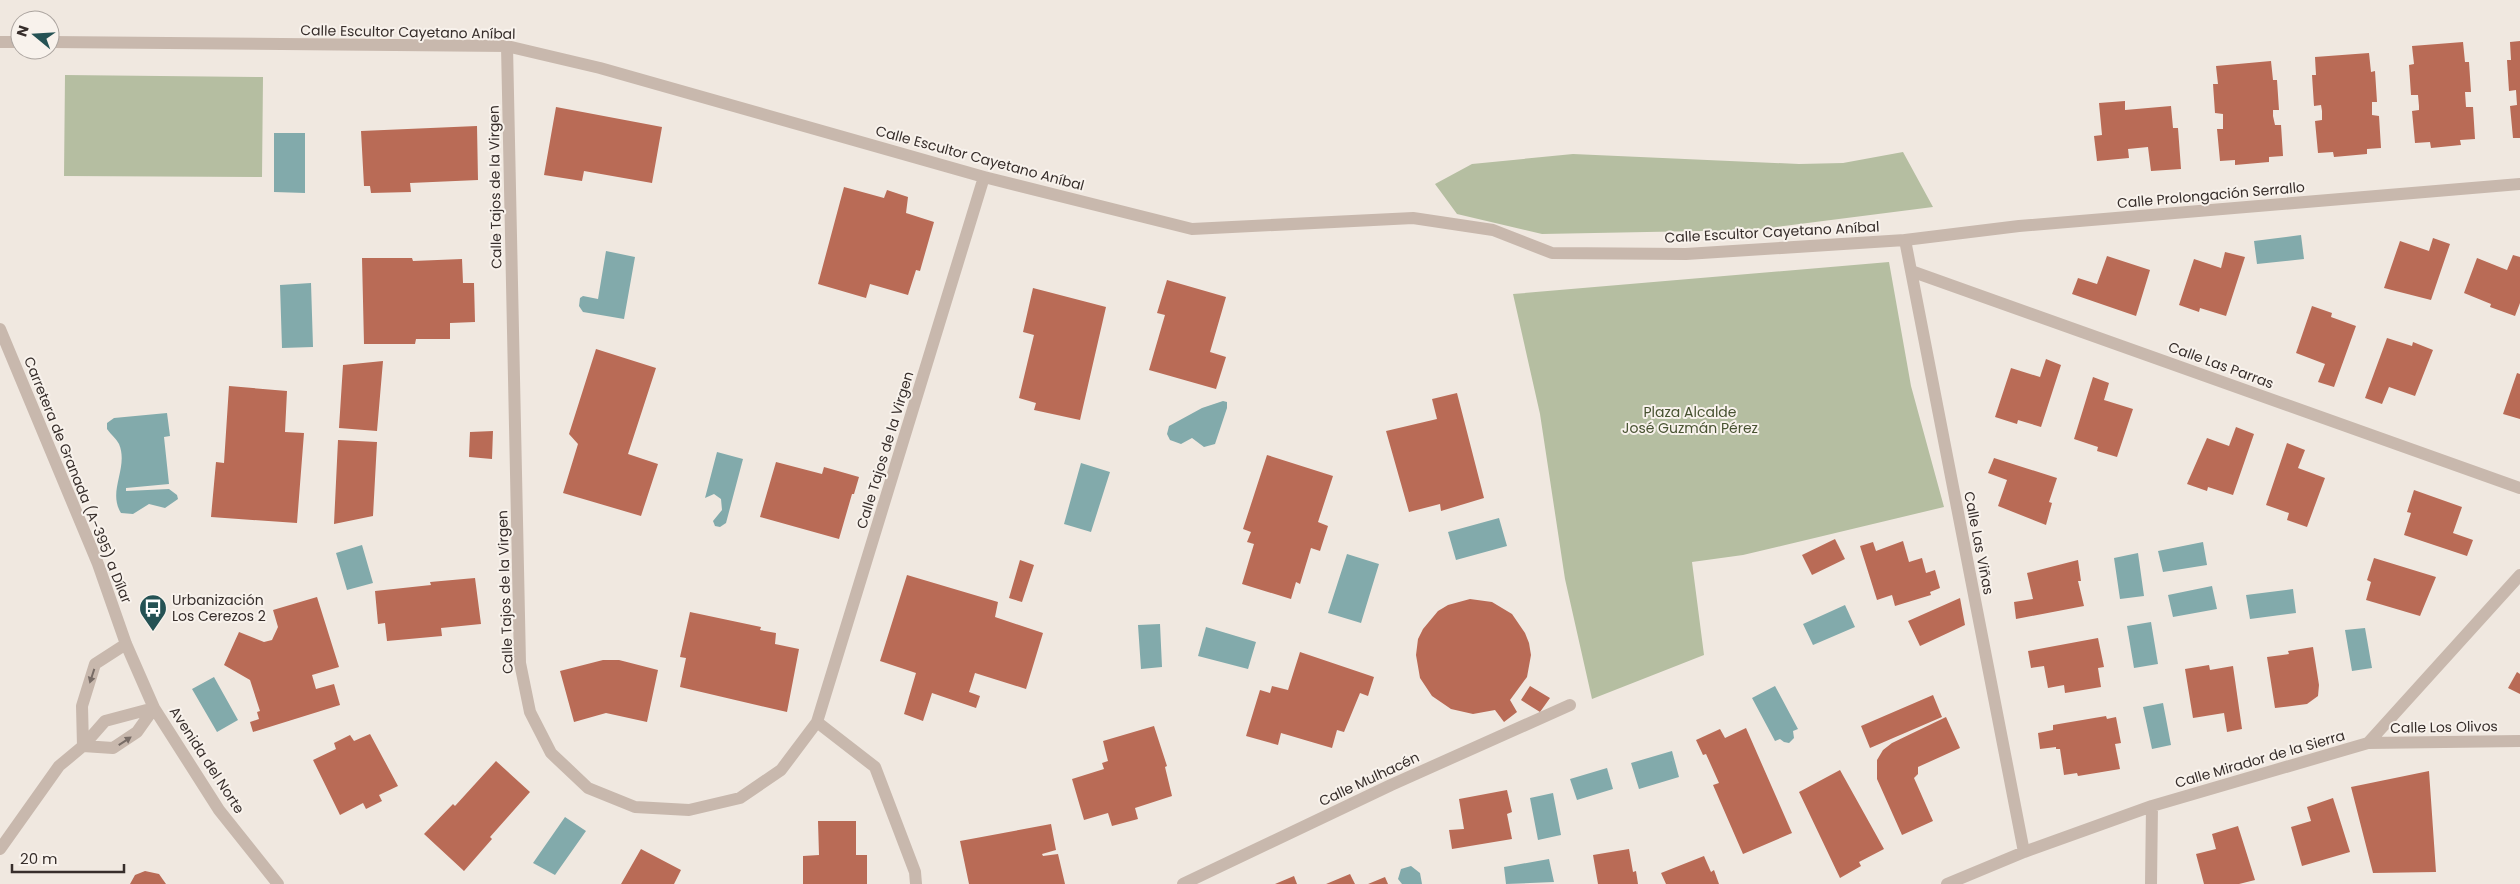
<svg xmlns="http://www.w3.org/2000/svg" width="2520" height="884" font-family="Poppins,sans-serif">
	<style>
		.green { fill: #b5bea1 }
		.water { fill: #82aaab }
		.building { fill: #b96b56 }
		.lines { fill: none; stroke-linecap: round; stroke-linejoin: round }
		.minor { stroke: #c8b8ad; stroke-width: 12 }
		.oneway { fill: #786c66 }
		.labels { text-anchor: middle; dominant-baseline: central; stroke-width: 4; stroke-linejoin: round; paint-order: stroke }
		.street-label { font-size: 14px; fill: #372e2b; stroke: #f8f2ec }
		.park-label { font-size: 14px; fill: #475231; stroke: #f8f2ec }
		.poi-label { font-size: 14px; fill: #372e2b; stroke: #f8f2ec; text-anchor: start }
	</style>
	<rect width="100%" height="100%" fill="#f0e8e0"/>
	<path class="green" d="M65,75L263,77L262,177L64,176Z
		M1903,152L1933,207L1752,230L1542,234L1457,214L1435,184L1472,164L1573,154L1799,164L1843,163Z
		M1889,262L1911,386L1944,507L1743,555L1692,562L1704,655L1592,699L1565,579L1540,414L1513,294Z"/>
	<path class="water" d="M274,133H305V193L274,192Z
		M2301,235L2304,259L2257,264L2254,241Z
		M606,251L635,257L624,319L583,312L579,306L580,298L583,296L598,299Z
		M311,283L313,347L282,348L280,285Z
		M1223,401L1227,402V408L1215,444L1204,447L1192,438L1181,444L1170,440L1167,434L1169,426L1202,408Z
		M167,413L170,436L164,437L169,484L126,488V491L169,489L177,495L178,499L165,508L149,504L133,514L121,513C107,491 129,468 119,444C116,438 111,435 107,429V423L114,418Z
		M717,452L743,459L726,523L720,527L715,526L713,521L722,510L721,499L714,494L705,498Z
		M1081,463L1110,472L1091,532L1064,524Z
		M1499,518L1507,546L1456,560L1448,532Z
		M2203,542L2207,565L2163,572L2158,551Z
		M362,545L373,583L347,590L336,553Z
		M2138,553L2144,596L2120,599L2114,558Z
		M1347,554L1379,564L1361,623L1328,613Z
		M2212,586L2217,609L2173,617L2168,595Z
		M2293,589L2296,613L2250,619L2246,595Z
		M1845,605L1855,627L1813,645L1803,624Z
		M2151,622L2158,664L2134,668L2127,626Z
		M1160,624L1162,667L1141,669L1138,625Z
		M1206,627L1256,642L1248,669L1198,656Z
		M2365,628L2372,668L2352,671L2345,630Z
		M214,677L238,720L217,732L192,689Z
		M1775,686L1798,729L1793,731L1794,738L1789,743L1784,742L1780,739L1775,741L1752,698Z
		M2163,703L2171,745L2152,749L2143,707Z
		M1672,751L1679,777L1639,789L1631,763Z
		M1607,768L1613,789L1577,800L1570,779Z
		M1553,793L1561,835L1538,840L1530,798Z
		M565,817L586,831L555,875L533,863Z
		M1549,859L1554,882L1506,884L1504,867Z
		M1411,866L1420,873L1422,884H1402L1398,879L1401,869Z"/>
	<path class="building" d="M2520,41V138H2513L2510,106L2517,105L2516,90L2509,91L2507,60H2511L2510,42Z
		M2463,42L2465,62H2469L2471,92H2465L2466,107H2473L2475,139L2460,140L2461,145L2431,148L2430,142L2415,143L2412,111L2419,110V106L2418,95H2411L2409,65L2414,64L2412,46Z
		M2369,53L2371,72L2375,71L2377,102H2372V115L2379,116L2381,148L2367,149V154L2334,157L2333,152L2318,153L2315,121L2322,120V111L2321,105L2314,106L2312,75H2316L2315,57Z
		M2271,61L2273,80H2277L2279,110H2273V116L2275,125H2281L2283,156L2269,157V162L2235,165V160L2220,161L2217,129H2223V114L2215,113L2213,84H2218L2216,66Z
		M2125,101V110L2171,106L2173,128H2178L2181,169L2151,171L2148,147L2128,149L2129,158L2097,161L2094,136L2102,135L2099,103Z
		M556,107L662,127L652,183L584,171L582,181L544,175Z
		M477,126L478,180L410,183L411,192L371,193L370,186H364L361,131Z
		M844,187L884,198L887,190L908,197L906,213L934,222L920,271L916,270L908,295L870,284L866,298L818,284Z
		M2433,238L2450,244L2431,300L2384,288L2400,241L2429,251Z
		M2225,252L2245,257L2226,316L2200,308L2199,312L2179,305L2194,259L2221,268Z
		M2513,255L2520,257V303L2515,316L2490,307L2491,304L2464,293L2477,258L2507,270Z
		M2107,256L2150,270L2136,316L2072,294L2078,278L2097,284Z
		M362,258H412L413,261L462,259L463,283H474L475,322L450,323V339H416L415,344H364Z
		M1167,280L1226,297L1210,352L1226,357L1216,389L1149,370L1165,315L1157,313Z
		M1033,288L1106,307L1080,420L1034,410L1036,403L1019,398L1034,335L1023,332Z
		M2312,306L2332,313L2331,317L2356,326L2334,387L2318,382L2325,364L2296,353Z
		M2387,338L2412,346L2413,342L2433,350L2415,396L2389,387L2382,404L2365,398Z
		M596,349L656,368L628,454L658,464L641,516L563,493L578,444L569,434Z
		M2046,359L2061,365L2041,427L2018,420L2017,424L1995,417L2011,368L2040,377Z
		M383,361L377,431L339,428L343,365Z
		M2517,373L2520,374V419L2503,414Z
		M2093,377L2109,383L2104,400L2133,409L2117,457L2097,451L2098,447L2074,439Z
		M229,386L287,391L285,432L304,433L297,523L211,517L216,462L224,463Z
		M1457,393L1484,498L1441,511L1440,504L1409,512L1386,431L1437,419L1432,399Z
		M2236,427L2254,434L2233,495L2208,487L2207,491L2187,484L2207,438L2229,446Z
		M493,431L492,459L469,457L470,432Z
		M338,440L377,442L373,516L334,524Z
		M2287,443L2305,450L2298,468L2325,478L2307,527L2287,520L2289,513L2266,505Z
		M1267,455L1333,476L1318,522L1328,526L1320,551L1311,548L1300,584L1296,582L1291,599L1242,584L1254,544L1247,542L1251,532L1243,529Z
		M1994,458L2057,478L2049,502L2052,503L2046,525L1998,506L2007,480L1988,473Z
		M776,462L822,474L824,467L859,477L854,494H852L839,539L760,517Z
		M2414,490L2462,507L2453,533L2473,540L2467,556L2404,535L2411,513L2407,512Z
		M1835,539L1845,559L1812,575L1802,555Z
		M1903,541L1909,562L1922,558L1926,573L1935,570L1940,588L1930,592L1931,595L1895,606L1892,595L1877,600L1860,546L1873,542L1876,551Z
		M2374,558L2436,577L2420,616L2366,600L2371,582L2367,580Z
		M1020,560L1034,565L1022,602L1009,598Z
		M2078,560L2081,581H2078L2084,606L2016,619L2014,602L2033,599L2027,573Z
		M907,575L998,602L995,617L1043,633L1026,689L975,673L969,692L980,696L976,708L932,693L923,721L904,714L916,673L880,661Z
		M475,578L481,624L441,628L442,636L387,641L385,623L378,624L375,591L431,585L430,582Z
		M317,597L339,667L312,675L316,689L334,684L340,705L253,732L250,722L259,719L257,712L260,711L250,680L224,665L239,632L264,642L272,640L278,627L273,610Z
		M1960,598L1965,625L1920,646L1908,621Z
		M1470,599L1492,602L1512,614L1525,633L1529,643L1531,655L1527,677L1510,700L1517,712L1504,722L1495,710L1473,714L1451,709L1432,696L1420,678L1416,655L1418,639L1423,629L1438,611L1448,605Z
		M690,612L761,627L760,630L776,633L775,644L799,649L787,712L680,687L686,658L680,657Z
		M2098,638L2104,667L2098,668L2101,687L2065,693L2064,685L2048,688L2044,666L2031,668L2028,651Z
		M2313,647L2319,685L2318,696L2307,704L2275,708L2267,657L2289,654L2288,651Z
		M1300,652L1374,677L1368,696L1360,693L1344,732L1337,730L1332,748L1281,733L1278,745L1246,736L1260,690L1270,693L1272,686L1288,690Z
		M603,660H619L658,670L647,722L606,713L574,722L560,671Z
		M2209,665L2210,670L2233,666L2242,729L2227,732L2224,713L2193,718L2185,669Z
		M2517,672L2520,674V694L2508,688Z
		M1530,686L1550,698L1540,712L1521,700Z
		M1933,695L1942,717L1870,748L1861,726Z
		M2106,716L2107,719L2116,717L2121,743L2115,744L2120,769L2078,776L2077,773L2064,775L2060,749H2056V747L2040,749L2038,733L2053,730V725Z
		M1946,717L1960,748L1918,767V774L1914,778L1933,821L1902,835L1877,779V760L1883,750L1892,743Z
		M1154,726L1167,766L1165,767L1172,796L1135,808L1138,819L1112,826L1108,813L1084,820L1072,779L1104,769L1102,763L1108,761L1103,741Z
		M1746,728L1792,833L1743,854L1713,785L1719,783L1706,754L1703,755L1696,740L1720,729L1725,738Z
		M370,734L398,786L379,795L382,801L366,809L363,803L340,815L313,760L336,749L334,743L350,735L354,741Z
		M496,761L530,792L490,837L492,839L464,871L424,834L453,804L455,806Z
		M1840,770L1884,849L1859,862L1861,866L1840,878L1799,792Z
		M2429,771L2436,872L2373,873L2351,787Z
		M1507,790L1512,812L1507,814L1512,839L1452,849L1449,830L1464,829L1459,799Z
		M2333,798L2350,852L2302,866L2291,827L2311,821L2307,807Z
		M818,821H856V855H867V884H803V856L819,855Z
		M1051,824L1056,850L1042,854L1043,856L1058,854L1065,884H969L960,841Z
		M2238,826L2255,880L2239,884H2204L2196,854L2216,849L2212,834Z
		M641,849L681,870L674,884H621Z
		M1629,849L1633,872L1636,871L1638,884H1598L1593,855Z
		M1704,856L1711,872L1714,870L1719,884H1666L1661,873Z
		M145,871L159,874L166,884H130L135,875Z
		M1350,874L1355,884H1326Z
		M1294,876L1297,884H1275Z
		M1385,877L1388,884H1368Z"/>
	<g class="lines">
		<path class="minor" d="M0,42H20
			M50,42L507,46L600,68L984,177L1192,229L1413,218L1493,230L1552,253L1686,254L1905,240L2019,226L2520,184
			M507,46L520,663L530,712L551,753L588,788L635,807L689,810L740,798L781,770L817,722L984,177
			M1905,240L2024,852
			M1911,271L2520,488
			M0,329L98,564L126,644L154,708L219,810L278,884
			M817,722L875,767L915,872L916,884
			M2368,743L2520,741
			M83,746L82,706L95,664L126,644
			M83,746L113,748L137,732L154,708
			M0,849L59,766L83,746L105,721L154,708
			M1183,884L1391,785L1570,705
			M1947,884L2024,852L2152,806L2368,743L2520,575
			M2151,884L2152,806"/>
	</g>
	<defs><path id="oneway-solid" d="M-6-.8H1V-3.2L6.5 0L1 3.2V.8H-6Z" transform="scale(1.25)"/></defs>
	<g class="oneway">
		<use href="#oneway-solid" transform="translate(92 676) rotate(108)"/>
		<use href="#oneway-solid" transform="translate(125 741) rotate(-33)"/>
	</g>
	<defs>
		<g id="bus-pin" transform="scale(1.4375)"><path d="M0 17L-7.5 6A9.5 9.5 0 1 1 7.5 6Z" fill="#255254" stroke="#f8f2ec"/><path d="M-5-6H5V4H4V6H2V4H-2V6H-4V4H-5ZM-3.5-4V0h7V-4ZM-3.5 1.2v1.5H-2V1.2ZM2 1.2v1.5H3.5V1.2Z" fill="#fff"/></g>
	</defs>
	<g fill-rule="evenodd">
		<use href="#bus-pin" x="153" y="608"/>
	</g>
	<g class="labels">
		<g class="street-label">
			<text transform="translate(408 32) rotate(1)">Calle Escultor Cayetano Aníbal</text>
			<text transform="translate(980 158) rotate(15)">Calle Escultor Cayetano Aníbal</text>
			<text transform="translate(495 187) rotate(-91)">Calle Tajos de la Virgen</text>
			<text transform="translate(2211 195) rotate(-5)">Calle Prolongación Serrallo</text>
			<text transform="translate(1772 232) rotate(-3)">Calle Escultor Cayetano Aníbal</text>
			<text transform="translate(2221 365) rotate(20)">Calle Las Parras</text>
			<text transform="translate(885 450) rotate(-73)">Calle Tajos de la Virgen</text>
			<text transform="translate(78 480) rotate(68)">Carretera de Granada (A-395) a Dílar</text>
			<text transform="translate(1979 543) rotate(79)">Calle Las Viñas</text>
			<text transform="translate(505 592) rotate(-92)">Calle Tajos de la Virgen</text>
			<text transform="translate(2444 727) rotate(-1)">Calle Los Olivos</text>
			<text transform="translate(2260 759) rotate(-16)">Calle Mirador de la Sierra</text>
			<text transform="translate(207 760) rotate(57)">Avenida del Norte</text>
			<text transform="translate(1369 779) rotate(-25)">Calle Mulhacén</text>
		</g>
		<g class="park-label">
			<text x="1690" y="412">Plaza Alcalde<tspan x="1690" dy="16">José Guzmán Pérez</tspan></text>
		</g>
		<g class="poi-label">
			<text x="172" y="600">Urbanización<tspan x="172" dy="16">Los Cerezos 2</tspan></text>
		</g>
	</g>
	<g transform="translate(35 35) rotate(288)"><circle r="24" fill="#f8f2ec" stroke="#aba49f"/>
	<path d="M0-4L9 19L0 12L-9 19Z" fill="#255254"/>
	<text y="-8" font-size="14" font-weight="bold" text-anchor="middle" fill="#372e2b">N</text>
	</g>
	<path d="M12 864v8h112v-8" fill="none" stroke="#372e2b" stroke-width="2.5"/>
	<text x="20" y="864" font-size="15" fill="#372e2b" stroke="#f8f2ec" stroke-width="4" paint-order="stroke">20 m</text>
</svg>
